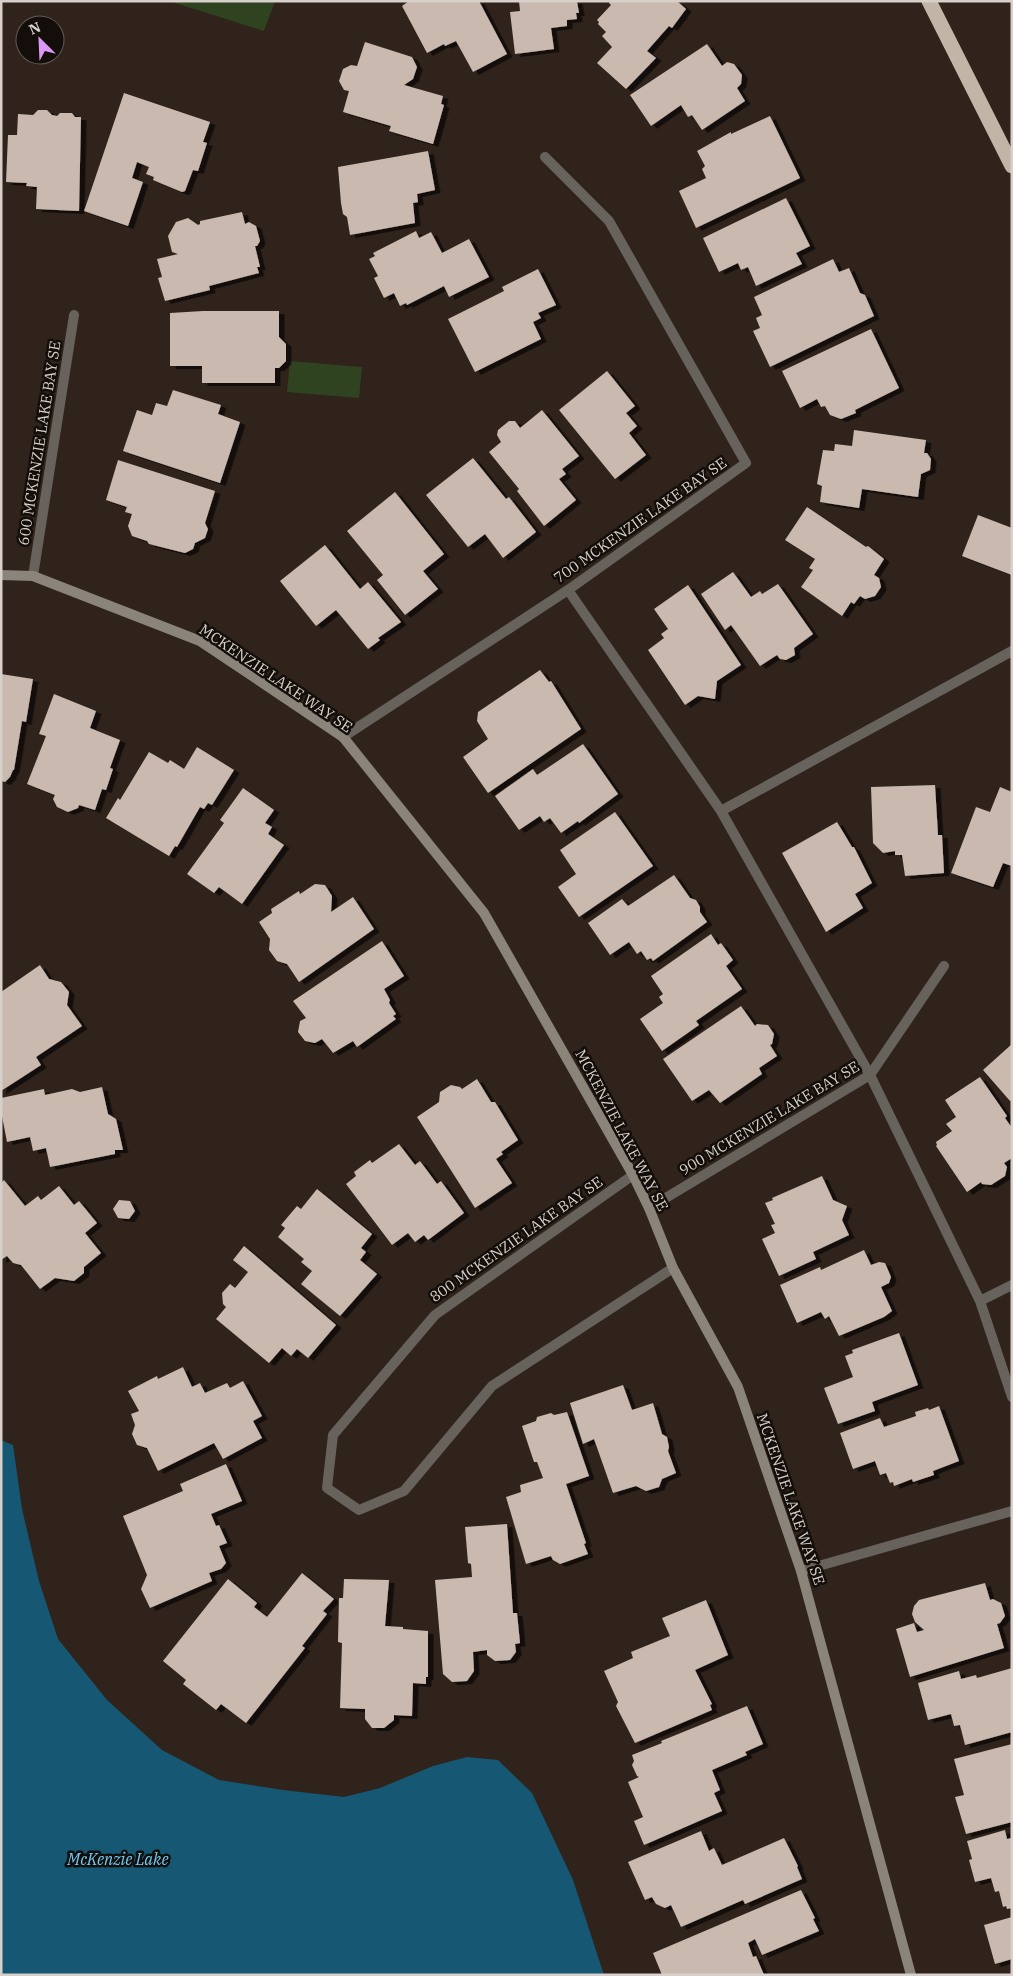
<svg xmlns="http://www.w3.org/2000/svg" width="1013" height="1976" font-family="'IBM Plex Serif',serif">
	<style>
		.green { fill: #2f4321 }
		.water { fill: #165773 }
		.building { fill: #c9b9af; filter: url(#shadow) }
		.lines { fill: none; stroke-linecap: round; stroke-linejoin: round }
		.lane { stroke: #67625c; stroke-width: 10 }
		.street { stroke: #67625c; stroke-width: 10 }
		.secondary { stroke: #8b847b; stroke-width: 10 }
		.highway { stroke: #c1b5a7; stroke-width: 15 }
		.labels { text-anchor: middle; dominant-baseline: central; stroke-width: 5; stroke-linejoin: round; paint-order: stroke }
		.street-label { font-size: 15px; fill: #d8d0ca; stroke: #130e0a }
		.water-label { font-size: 16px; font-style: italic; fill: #71ccf9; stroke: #130e0a }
	</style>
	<defs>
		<filter id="shadow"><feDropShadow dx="5.5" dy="3" stdDeviation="0" flood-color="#0009"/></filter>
	</defs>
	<rect width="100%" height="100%" fill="#2f231b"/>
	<path class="green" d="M169,1H275L264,31Z
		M290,361L362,367L359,398L287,392Z"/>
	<path class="water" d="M1,1440L13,1445L22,1509L39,1581L58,1639L107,1700L162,1750L219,1780L283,1790L344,1797L380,1788L433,1766L467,1757L498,1760L532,1793L573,1880L604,1975H1Z"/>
	<path class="building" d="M409,1H479L507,54L473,72L456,41L445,46L444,44L427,53L402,6Z
		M519,1H577L579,13H576L577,19L567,20V26L551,28L554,49L515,54L510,12L520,11Z
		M610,1H677L686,9L672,28L669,26L647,51L656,58L626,89L597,63L612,47L602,36L606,32L598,24L599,22L597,20L611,5L609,3Z
		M365,42L412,57L417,67L413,79L404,85L443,96L441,104L444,105L433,144L389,131L391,126L343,112L349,91L344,90L339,81L343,69L351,65L357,66Z
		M707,44L722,66L727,62L734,64L742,75L741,84L737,88L745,101L702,130L692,115L688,117L681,105L651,126L630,95Z
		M124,93L210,122L203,142L207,143L198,171L193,170L185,191L182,192L153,180L154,177L146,174L149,167L137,162L132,178L143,182L128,226L84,211Z
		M38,110H47L52,115L57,116L60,113H72L75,117H81L79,211L36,209L37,187L26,186L27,183L6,182L8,135H17L18,114L33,115Z
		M770,116L800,178L696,228L679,191L706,178L702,169L705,166L697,151L731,132V134Z
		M428,151L435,190L417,194L418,202L413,203L415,223L350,235L347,217L343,214L341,203L338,167Z
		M786,198L810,246L796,253L802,264L756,286L748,267L741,270L738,263L719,272L703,238Z
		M242,212L245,224L249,222L256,226L260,241L257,246H255L260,267H257L259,273L209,286L210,290L165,301L158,278L162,277L157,259L178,254L172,252L168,236L176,222L188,218L198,225L200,224V221Z
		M416,231L419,238L431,232L442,253L469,239L489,277L449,297L444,286L407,305L406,303L400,306L394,293L384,298L374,278L378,276L369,259L375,256L373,253Z
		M833,259L839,272L849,268L860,293L865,295L874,316L770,367L753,331L760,328L756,318L762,315L754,297Z
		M538,269L556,305L538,313L541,318L533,322L541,339L475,372L448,319L504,291L502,287Z
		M203,311H279V337L286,344V361L279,368H275V383H202V366H170V313Z
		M871,329L899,388L855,410L856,413L841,419L830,415L825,406L821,407L817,399L800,408L782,371Z
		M607,371L635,406L626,413L637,426L629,433L646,455L615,479L559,410Z
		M173,390L221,405L218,414L240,422L220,483L123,451L137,410L152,415L156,403L167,406Z
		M542,410L579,456L562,469L566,474L559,479L576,500L544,526L517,491L519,489L489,452L501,442L497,435L498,430L509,421H515L520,428Z
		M854,430L926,440L924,453H927L931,459L930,470L921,474L918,497L862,489L859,508L820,502L822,486L817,484L823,450L834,451L835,444L852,446Z
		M473,458L506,499L509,497L536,532L503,558L485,534L468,547L426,495Z
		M118,460L215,491L205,523L208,529L205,538L195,543L193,549L185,553L149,544L147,541L132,536L128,526L132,514L125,512L127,507L106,500Z
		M395,492L444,554L423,571L438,589L405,615L377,580L383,575L347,531Z
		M807,507L866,547L868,546L884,559L874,575L879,578L881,587L875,596L865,599L860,596L854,604L851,602L842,616L801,587L813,570L809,568L815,559L785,540Z
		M978,515L1012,528V575L962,556Z
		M325,545L360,589L368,582L401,622L378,638L380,640L368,649L336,610L316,626L280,581Z
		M733,572L751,597L760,591L762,594L778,584L813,634L794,648L795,655L786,660L780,659L777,655L760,666L731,625L725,630L701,594Z
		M688,585L741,665L717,681L715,699L698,696L685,705L648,650L664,638L661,634L668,629L654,609Z
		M540,670L549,682L551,681L581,729L488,793L463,757L488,739L477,721L478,712Z
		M1,674L33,679L26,722L22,721L14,770H13L10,777L5,782L1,781Z
		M54,694L96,711L90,728L120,740L110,768L113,769L106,790L102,789L95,810L79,805L78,808L68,812L57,807L53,799L55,795L27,784L46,736L39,734Z
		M583,744L618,794L579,823L578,821L561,833L550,818L544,822L540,816L519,830L495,796L533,769L537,775Z
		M197,747L234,770L212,805L208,803L204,809L200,807L177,847L175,846L169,856L106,818L118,798L120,800L149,752L168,763L170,760L184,769Z
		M935,785L938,835H942L944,873L905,876L902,855H895V851L883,853L873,843L871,787Z
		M1000,787L1012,792V866L1003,863L993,887L951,873L976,807L990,812Z
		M243,788L274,810L265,823L272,827L268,834L284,845L242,904L219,887L214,893L187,874L224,823L220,820Z
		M615,812L653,866L579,917L558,887L576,874L560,850Z
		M837,822L852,847H854L872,883L855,894L863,908L826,932L782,853Z
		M674,875L690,898L696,900L700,907V912L707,922L653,961L651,958L647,960L641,951L637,954L629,942L610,955L588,923L622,899L628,906Z
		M315,884L325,885L332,896L331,912L353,897L374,929L299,982L287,964L277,961L269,950L270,939L259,922L272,913L271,909L299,891L300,894Z
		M711,934L718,945L721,943L733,960L726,966L742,989L696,1021L699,1025L662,1051L640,1019L663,1003L659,997L663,994L651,976Z
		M382,941L404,976L384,989L390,1000L389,1003L396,1014L393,1016L396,1019L357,1047L353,1041L333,1053L322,1039L315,1043L305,1041L298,1032L300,1021L306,1018L293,1001Z
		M40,965L49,979L61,982L69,992L67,1005L82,1026L36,1057L41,1065L1,1091V992Z
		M741,1006L755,1026L757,1024L768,1025L774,1034L772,1044L770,1045L777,1056L759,1068L762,1074L720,1103L709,1090L692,1101L663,1059Z
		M1012,1044V1100L1010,1101L983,1070Z
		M980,1077L1007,1116L1005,1118L1012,1128V1158L1004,1163L1007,1167L1005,1176L991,1185L982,1184L981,1182L967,1192L936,1146L937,1145L936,1142L952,1131L946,1124L956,1117L945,1100Z
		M477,1079L491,1102H495L518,1140L501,1152L503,1154L496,1159L512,1183L475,1208L417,1117L439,1102L440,1092L451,1085L460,1087L462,1089Z
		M102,1087L108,1114L116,1119L123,1150H115V1154L50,1167L46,1148L33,1151L30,1137L7,1142L1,1111V1098L44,1089L45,1095L72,1089L80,1092Z
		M399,1144L415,1165L420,1161L437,1184L441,1181L464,1213L428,1240L424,1235L415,1242L408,1233L392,1245L346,1184L356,1176L354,1172L370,1160L372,1163Z
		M822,1176L833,1200L847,1206L842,1220L849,1235L813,1252L816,1259L779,1276L762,1239L775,1233L771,1225L775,1224L765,1203L773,1200L772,1198Z
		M4,1180L25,1206L38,1196L41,1200L59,1186L74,1205L79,1201L97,1223L85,1233L101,1253L84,1267V1273L74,1281L55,1278L40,1289L21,1265L13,1263L7,1256L1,1260V1183Z
		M317,1189L372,1234L361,1248L366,1252L360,1260L377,1274L340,1316L301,1284L312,1271L301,1262L304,1259L278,1237L285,1228L281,1225L297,1206L301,1209Z
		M119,1200L130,1201L135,1211L129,1219L118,1218L113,1209Z
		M244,1246L336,1325L308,1358L297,1349L291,1356L282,1348L269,1363L216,1319L226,1307L223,1304L222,1293L230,1284L235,1288L248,1272L233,1260Z
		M864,1250L871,1265L879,1262L885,1263L891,1277L889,1283L881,1287L892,1311L884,1317L839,1336L829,1316L825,1319L821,1312L797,1323L780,1285L820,1267L821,1270Z
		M899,1333L918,1385L872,1402L875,1411L838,1424L824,1388L853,1377L845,1356L853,1353L852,1350Z
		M183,1367L192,1387L200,1383L205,1393L227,1383L230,1388L243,1381L262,1416L253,1421L262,1438L223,1459L214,1443L158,1471L147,1448L137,1445L132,1434L135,1425L131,1414L139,1411L128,1391L157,1376L158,1379Z
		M623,1385L632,1410L653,1403L662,1434L667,1437L669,1447L668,1451L676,1473L662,1479L659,1487L646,1491L636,1486L613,1493L594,1439L583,1444L570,1403Z
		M939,1406L959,1461L933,1471L934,1475L913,1482L912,1479L894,1486L893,1482L890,1483L886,1473L880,1475L875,1461L853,1469L840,1433L880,1418L884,1427L916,1416L915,1412L928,1408L929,1410Z
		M567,1412L589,1476L566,1484L586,1543L584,1544L588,1554L560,1564L553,1560L551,1556L526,1564L506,1497L521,1492L520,1485L543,1478L537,1462H534L522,1426L536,1421L537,1417L551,1413L554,1415Z
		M226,1464L242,1501L211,1514L216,1526L219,1525L227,1543L219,1546L226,1563L221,1569L209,1573L212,1581L150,1608L141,1589L147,1575L123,1516L183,1491L180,1484Z
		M507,1524L513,1613H517L520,1643L515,1644L516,1652L510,1660L495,1661L487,1655V1650L473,1652L474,1671L467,1681L452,1682L443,1674L435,1580L472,1577L471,1564L468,1563L465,1527Z
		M302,1573L334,1599L323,1611L327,1614L302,1646L305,1648L246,1723L221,1704L216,1710L183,1684L186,1680L163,1661L228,1579L257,1603L254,1607L267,1617Z
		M344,1579L389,1580L385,1626L403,1627V1629L428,1631V1677H426V1684L413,1683L412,1716L394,1715V1720L384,1728H372L365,1719V1709L340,1708L342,1643L338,1642L339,1598H343Z
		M985,1583L990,1600L993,1599L1001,1603L1005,1616L1000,1623L997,1624L1004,1648L910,1677L896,1629L914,1623L917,1632L924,1630L915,1622L912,1614L914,1606L919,1600Z
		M706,1600L728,1655L695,1670L712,1704L710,1705L712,1710L635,1743L616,1706L618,1702L604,1671L633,1658L631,1652L670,1636L662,1618Z
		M1012,1668V1732L965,1745L960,1725L954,1726L951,1714L928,1720L918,1683L959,1671L961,1679L976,1675L977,1678Z
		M747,1706L763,1744L745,1752L747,1755L712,1770L720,1790L714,1793L722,1811L644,1845L634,1821L643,1817L628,1782L639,1777L637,1776L632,1765L634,1761L632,1755L662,1743L661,1741Z
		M1012,1744V1822L966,1834L955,1797L964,1795L954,1759Z
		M1005,1830L1007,1839L1012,1838V1908L1007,1909L1006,1906L1003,1907L999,1891L995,1892L991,1878L975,1882L969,1860L972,1859L967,1841Z
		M701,1831L709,1851L714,1848L722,1865L784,1838L798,1866L797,1867L802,1879L745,1904L743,1900L681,1927L671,1905L665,1908L656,1904L652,1897L645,1900L628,1862Z
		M801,1890L815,1918L813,1919L819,1931L762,1955L755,1939L748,1943L753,1957L756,1956L764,1975H662L653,1953Z
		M1012,1917V1959L995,1964L984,1925Z"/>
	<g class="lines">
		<path class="lane" d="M568,590L721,811L870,1075L980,1301L1012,1397
			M721,811L1012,651
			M980,1301L1012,1285"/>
		<path class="street" d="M33,576L74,315
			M343,737L568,590L746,463L609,221L545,157
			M633,1175L435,1315L333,1435L327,1488L359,1510L404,1491L492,1386L673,1268
			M649,1208L870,1075L944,966
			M801,1571L1012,1511"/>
		<path class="secondary" d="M1,575L33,576L200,641L343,737L484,913L633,1175L649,1208L673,1268L738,1387L801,1571L911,1975"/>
		<path class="highway" d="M929,1L1012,166"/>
	</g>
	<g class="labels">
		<g class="street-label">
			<text transform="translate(39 443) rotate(-81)">600 MCKENZIE LAKE BAY SE</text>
			<text transform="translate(640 520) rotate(-35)">700 MCKENZIE LAKE BAY SE</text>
			<text transform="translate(276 678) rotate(34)">MCKENZIE LAKE WAY SE</text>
			<text transform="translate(769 1118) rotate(-31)">900 MCKENZIE LAKE BAY SE</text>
			<text transform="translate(622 1130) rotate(62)">MCKENZIE LAKE WAY SE</text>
			<text transform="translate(516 1239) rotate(-35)">800 MCKENZIE LAKE BAY SE</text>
			<text transform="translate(791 1499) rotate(71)">MCKENZIE LAKE WAY SE</text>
		</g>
		<g class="water-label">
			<text x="118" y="1859">McKenzie Lake</text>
		</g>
	</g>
	<rect width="1013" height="1976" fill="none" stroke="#d8d0ca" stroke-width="5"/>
	<g transform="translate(40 40) rotate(336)"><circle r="24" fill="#130e0a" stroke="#625c57"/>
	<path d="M0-4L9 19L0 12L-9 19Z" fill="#db99f5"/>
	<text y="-8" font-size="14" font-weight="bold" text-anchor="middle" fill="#d8d0ca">N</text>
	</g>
</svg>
